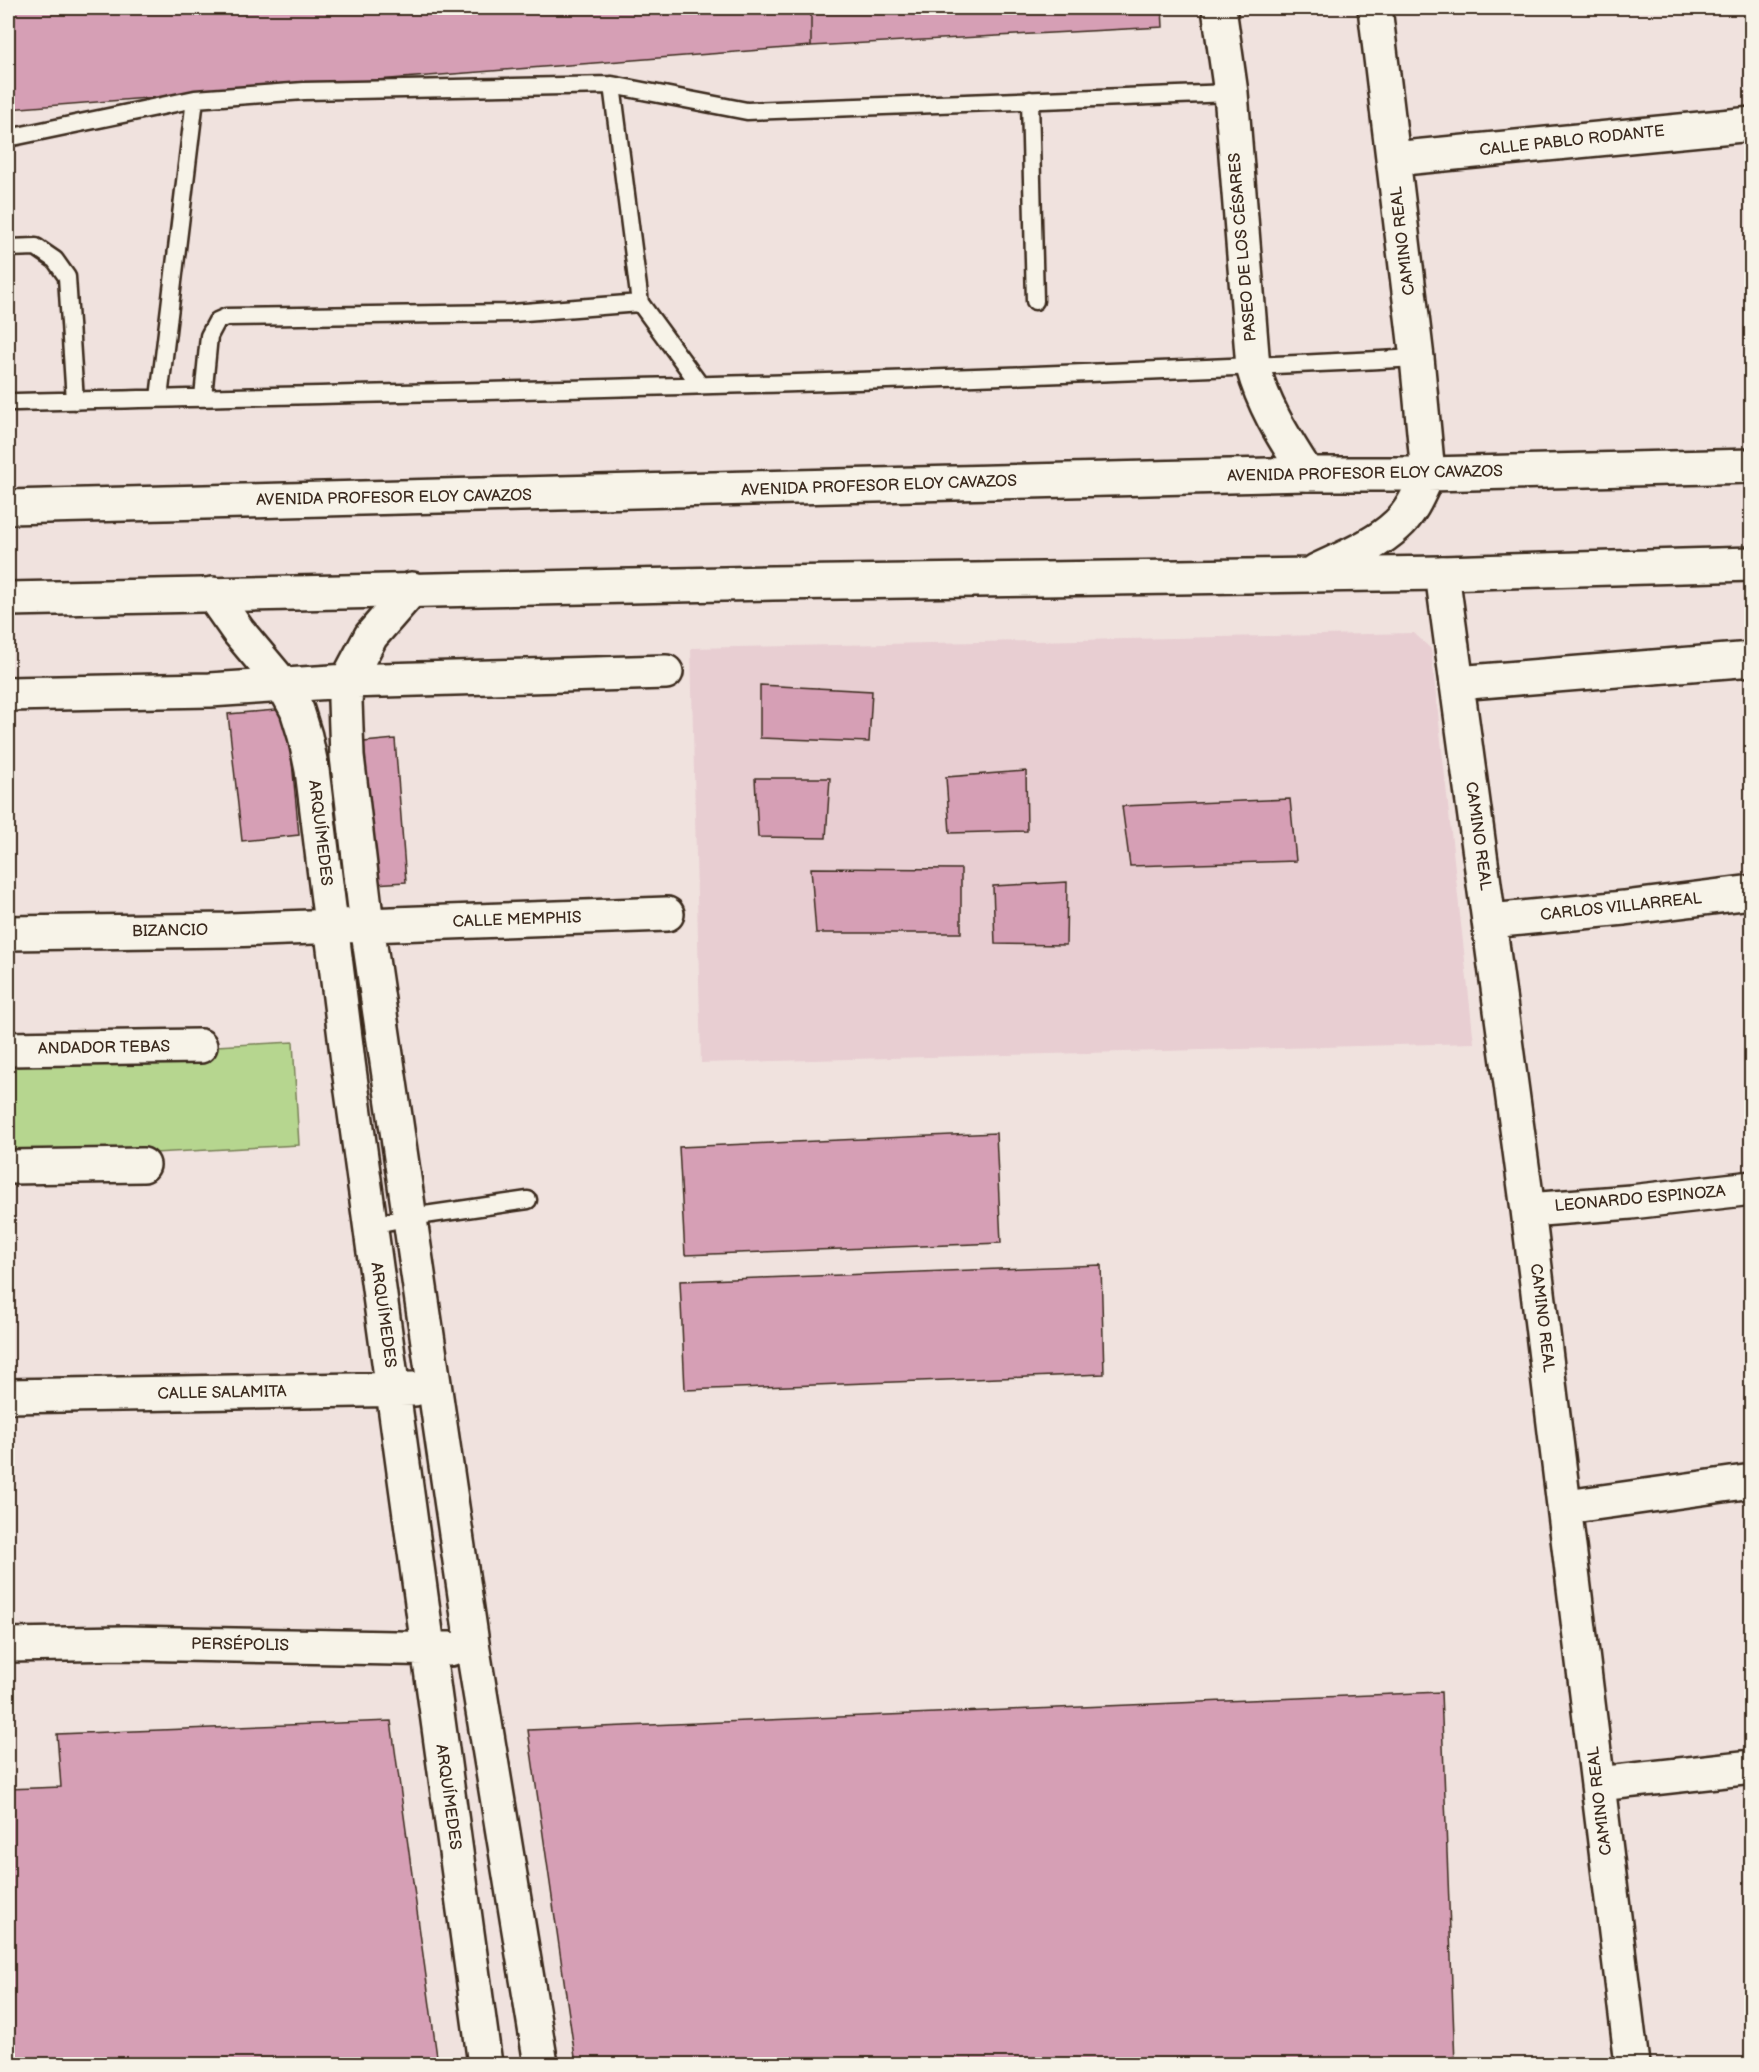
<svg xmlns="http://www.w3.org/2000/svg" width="1759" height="2072" font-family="'Balsamiq Sans',sans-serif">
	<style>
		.built { fill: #e8ced2 }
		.green { fill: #b6d68f; stroke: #788056; stroke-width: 1.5 }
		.building { fill: #d69fb5; stroke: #3b2a1e; stroke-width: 1.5 }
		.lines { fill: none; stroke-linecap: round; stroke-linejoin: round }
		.lane-casing { stroke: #3b2a1e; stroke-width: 21 }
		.street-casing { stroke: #3b2a1e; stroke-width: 38 }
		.secondary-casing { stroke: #3b2a1e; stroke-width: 38 }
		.lane { stroke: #f7f3e8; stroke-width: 16 }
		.street { stroke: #f7f3e8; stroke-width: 33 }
		.secondary { stroke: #f7f3e8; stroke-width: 33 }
		.labels { text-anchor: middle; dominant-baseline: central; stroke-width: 4.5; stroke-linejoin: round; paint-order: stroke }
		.street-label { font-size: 16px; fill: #3b2a1e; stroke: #f7f3e8 }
	</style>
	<rect width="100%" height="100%" fill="#f0e2de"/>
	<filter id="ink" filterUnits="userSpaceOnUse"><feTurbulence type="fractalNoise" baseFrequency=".0167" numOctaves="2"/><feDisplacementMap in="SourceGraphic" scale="12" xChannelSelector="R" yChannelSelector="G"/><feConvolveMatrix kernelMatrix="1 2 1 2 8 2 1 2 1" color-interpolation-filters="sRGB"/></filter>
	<g filter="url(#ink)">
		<path class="built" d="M1414,633L1431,649L1474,1043L701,1063L691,648Z"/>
		<path class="green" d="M293,1042L299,1145L8,1161V1057Z"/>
		<path class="building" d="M8,8H811V46L8,109Z
			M811,8H1162L1163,27L811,46Z
			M760,685L872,691L869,742L760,738Z
			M287,709L299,835L242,841L228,714Z
			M395,739L406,882L374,884L364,742Z
			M1026,771L1027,831L950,833L946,777Z
			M755,778H830L826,838L758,837Z
			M1290,799L1296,861L1130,866L1122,806Z
			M811,868L961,869V933H816Z
			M1067,882L1066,945L995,944L993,886Z
			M996,1133L1001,1243L685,1255L679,1147Z
			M1101,1265L1104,1374L685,1390L680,1281Z
			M1441,1692L1455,2064H576L528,1730Z
			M391,1721L438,2064H8V1789L61,1787L57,1734Z"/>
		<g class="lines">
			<g class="lane-casing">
				<path id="lane" d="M612,85L640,303L700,385
					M1030,100L1035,301
					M8,138L195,99L304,91L612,85L747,111L1231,93
					M8,248L36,247L55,260L67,277L75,401
					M203,397L209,336L217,321L226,317L512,313L640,303
					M159,398L195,99
					M8,402C477,391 948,383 1417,358
					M371,1225L411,1217L528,1200"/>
			</g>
			<g class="street-casing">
				<path id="street" d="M1219,8L1231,93L1253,367C1264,408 1285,439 1307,474
					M1375,8L1417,358L1428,474
					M1393,159L1752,124
					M1442,573L1528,1210L1632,2064
					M412,589L371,636L347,681L345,701L347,756L367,925L473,1650L541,2064
					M212,594L238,631L284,686L297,710L305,736L312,770L348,1062L485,2064
					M1457,683L1752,659
					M8,694L210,690L347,681L666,672
					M1490,921L1624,908L1752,892
					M8,933L230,930L667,914
					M8,1049L200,1046
					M8,1167L143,1165
					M1528,1210L1631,1202L1752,1188
					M8,1396L414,1389
					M1566,1507L1752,1481
					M8,1645L125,1643L450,1649
					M1598,1784L1752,1767"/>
			</g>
			<g class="secondary-casing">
				<path id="secondary" d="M8,507L1307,474H1428L1752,466
					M1316,571C1343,558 1375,546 1397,525C1412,512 1420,491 1428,474
					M8,599L773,583L1442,573L1752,564"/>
			</g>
			<use href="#lane" class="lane"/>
			<use href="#street" class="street"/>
			<use href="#secondary" class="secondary"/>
		</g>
	</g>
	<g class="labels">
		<g class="street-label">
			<text transform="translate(1572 141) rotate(-6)">CALLE PABLO RODANTE</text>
			<text transform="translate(1403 241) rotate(-97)">CAMINO REAL</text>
			<text transform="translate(1243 247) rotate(-95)">PASEO DE LOS CÉSARES</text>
			<text transform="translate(1365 474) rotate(-1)">AVENIDA PROFESOR ELOY CAVAZOS</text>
			<text transform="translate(879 486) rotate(-2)">AVENIDA PROFESOR ELOY CAVAZOS</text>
			<text transform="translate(394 498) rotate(-1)">AVENIDA PROFESOR ELOY CAVAZOS</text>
			<text transform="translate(320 833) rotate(83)">ARQUÍMEDES</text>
			<text transform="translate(1478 836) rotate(82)">CAMINO REAL</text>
			<text transform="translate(1621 907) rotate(-6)">CARLOS VILLARREAL</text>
			<text transform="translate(517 920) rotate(-2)">CALLE MEMPHIS</text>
			<text transform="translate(170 931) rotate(-1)">BIZANCIO</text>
			<text transform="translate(104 1048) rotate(-1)">ANDADOR TEBAS</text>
			<text transform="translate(1640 1199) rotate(-5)">LEONARDO ESPINOZA</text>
			<text transform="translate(383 1315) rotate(82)">ARQUÍMEDES</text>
			<text transform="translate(1542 1318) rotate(83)">CAMINO REAL</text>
			<text transform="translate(222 1393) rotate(-1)">CALLE SALAMITA</text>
			<text transform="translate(240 1645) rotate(1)">PERSÉPOLIS</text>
			<text transform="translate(448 1797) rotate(82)">ARQUÍMEDES</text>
			<text transform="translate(1600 1801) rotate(-97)">CAMINO REAL</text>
		</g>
	</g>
	<rect width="1759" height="2072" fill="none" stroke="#f7f3e8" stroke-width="30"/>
	<rect x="15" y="15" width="1729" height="2042" fill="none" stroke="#3b2a1e" stroke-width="2" filter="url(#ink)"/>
</svg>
